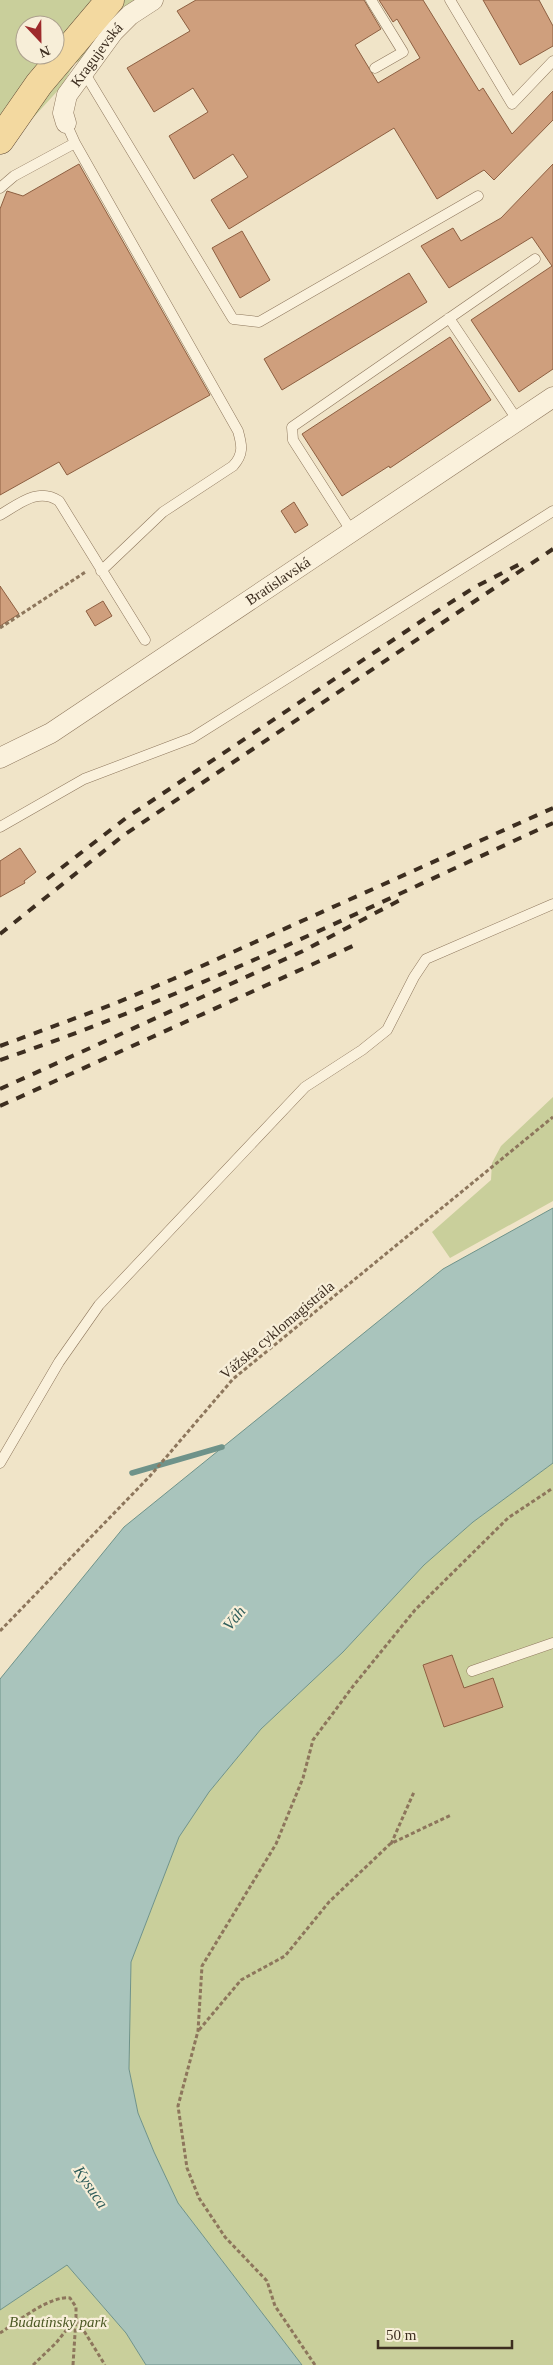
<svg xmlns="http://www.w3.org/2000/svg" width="553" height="2365" font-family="Georgia,serif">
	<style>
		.green { fill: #c9cf9b }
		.water { fill: #a9c4bc; stroke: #6f938a }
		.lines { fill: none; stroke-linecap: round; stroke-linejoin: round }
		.stream { stroke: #6f938a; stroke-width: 5.5 }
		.building { fill: #cf9f7d; stroke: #8d5f41 }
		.service-casing { stroke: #8d765c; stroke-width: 11 }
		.minor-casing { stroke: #8d765c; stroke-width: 21 }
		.primary-casing { stroke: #5b4430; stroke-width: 29 }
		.path { stroke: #8d765c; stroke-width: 3; stroke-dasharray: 4 2.5; stroke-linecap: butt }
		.service { stroke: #faf1dc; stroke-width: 10 }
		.minor { stroke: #faf1dc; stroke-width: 20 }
		.primary { stroke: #f3d9a0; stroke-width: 28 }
		.rail { stroke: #3d2e20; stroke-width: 4; stroke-dasharray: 9 9; stroke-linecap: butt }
		.labels { text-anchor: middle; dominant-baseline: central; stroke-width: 4.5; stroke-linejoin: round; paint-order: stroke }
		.street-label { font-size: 15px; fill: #3d2e20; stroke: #f7eed8 }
		.park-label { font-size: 15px; font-style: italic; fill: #4d5a26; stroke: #f7eed8 }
		.water-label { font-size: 16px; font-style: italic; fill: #2f5d5a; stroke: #f7eed8 }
	</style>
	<rect width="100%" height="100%" fill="#f0e4c8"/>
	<path class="green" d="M0,0H97L55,52V25H25V55H52L0,126Z
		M121,0H142L86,57L74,64L62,86L0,154V149Z
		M553,1097V1201L450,1258L432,1232L491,1180L492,1163L501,1146Z
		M553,1463V2365H302L178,2203L154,2152L138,2113L129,2069L131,1962L179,1837L209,1792L261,1729L343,1652L424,1565L473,1522Z
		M67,2265L126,2333L146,2365H0V2310Z"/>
	<path class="water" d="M553,1208V1463L473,1522L424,1565L343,1652L261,1729L209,1792L179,1837L131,1962L129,2069L138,2113L154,2152L178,2203L302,2365H146L126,2333L67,2265L0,2310V1679L124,1527L443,1269Z"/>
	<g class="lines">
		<path class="stream" d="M132,1473L222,1447"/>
	</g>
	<path class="building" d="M196,0H364L381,29L355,45L378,83L420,58L397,19L393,22L379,0H423L479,91L483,88L512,134L553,91V120L494,180L484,170L437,199L394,128L229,229L211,200L248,177L233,154L194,179L169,136L208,112L193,88L154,112L127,68L190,31L177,11Z
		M483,0H539L553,26V46L520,65Z
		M79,164L210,395L67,475L59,462L0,495V209L7,191L23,196Z
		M553,164V369L519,392L471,320L552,266L532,237L449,288L421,246L453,228L461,241L501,218Z
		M242,231L270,280L240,298L212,248Z
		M409,273L427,302L282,390L264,359Z
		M450,337L491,400L390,468L389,466L342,496L302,434Z
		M294,502L308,525L295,533L281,511Z
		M0,586L19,614L0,626Z
		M103,601L112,616L95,626L86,611Z
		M20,848L36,872L24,881L25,883L0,897V861Z
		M452,1655L464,1688L493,1678L503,1707L444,1727L423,1665Z"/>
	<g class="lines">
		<g class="service-casing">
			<path id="service" d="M371,0L403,52L375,68
				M450,0L512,104L553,61
				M84,72L233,319L259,322L478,196
				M66,123L75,143L238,431C242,445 244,454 233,466L163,512L101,571
				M0,188L14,176L75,143
				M449,318L518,421
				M0,515C19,504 38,487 59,501L145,640
				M352,532L293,440L292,427L535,259
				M0,827L84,779L192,738L553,511
				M0,1463L59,1362L99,1305L305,1087L362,1050L387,1030L414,977L426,959L553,904
				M472,1671L553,1643"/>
		</g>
		<g class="minor-casing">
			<g id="minor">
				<path id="s1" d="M66,123L63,113L67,95L113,32L130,15L153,0"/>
				<path id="s2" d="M0,758L51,733L553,397"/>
			</g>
		</g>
		<g class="primary-casing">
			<path id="primary" d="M0,140L39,84L110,0"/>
		</g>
		<path class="path" d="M0,628L87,571
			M0,1631L150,1476L233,1379L553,1117
			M391,1844L414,1792
			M199,2030L241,1980L285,1956L329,1902L390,1844L451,1815
			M0,2333C17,2322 50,2295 70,2298L76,2307V2318L105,2365
			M33,2365L56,2343L76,2318
			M73,2365L76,2318
			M315,2365L275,2306L267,2281L225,2237L199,2198L187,2168L178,2106L198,2031L202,1966L276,1844L303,1778L313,1740L354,1685L415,1610L508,1518L553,1488"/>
		<use href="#service" class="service"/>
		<use href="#minor" class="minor"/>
		<use href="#primary" class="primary"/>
		<path class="rail" d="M47,879L126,818L423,620L475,587L520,564
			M0,934L124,835L553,549
			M0,1046L111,1005L173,979L553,808
			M0,1060C190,996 371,906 553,823
			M0,1089L303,951L402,899
			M0,1106L355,945"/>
	</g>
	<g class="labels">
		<g class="street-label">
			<text stroke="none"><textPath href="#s1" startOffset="79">Kragujevská</textPath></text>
			<text stroke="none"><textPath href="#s2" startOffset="330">Bratislavská</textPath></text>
			<text transform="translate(277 1330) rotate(-40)">Vážska cyklomagistrála</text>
		</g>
		<g class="park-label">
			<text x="58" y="2322">Budatínsky park</text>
		</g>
		<g class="water-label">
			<text transform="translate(234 1618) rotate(-51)">Váh</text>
			<text transform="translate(91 2187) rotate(56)">Kysuca</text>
		</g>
	</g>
	<g transform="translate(40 40) rotate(158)"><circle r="24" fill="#f7eed8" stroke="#ada18e"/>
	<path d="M0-4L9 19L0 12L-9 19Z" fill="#9e2a2b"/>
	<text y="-8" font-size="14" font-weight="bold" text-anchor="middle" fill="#3d2e20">N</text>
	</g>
	<path d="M378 2340v8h134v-8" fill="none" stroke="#3d2e20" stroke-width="2.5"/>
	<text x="386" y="2340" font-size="15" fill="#3d2e20" stroke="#f7eed8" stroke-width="4" paint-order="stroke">50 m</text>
</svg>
